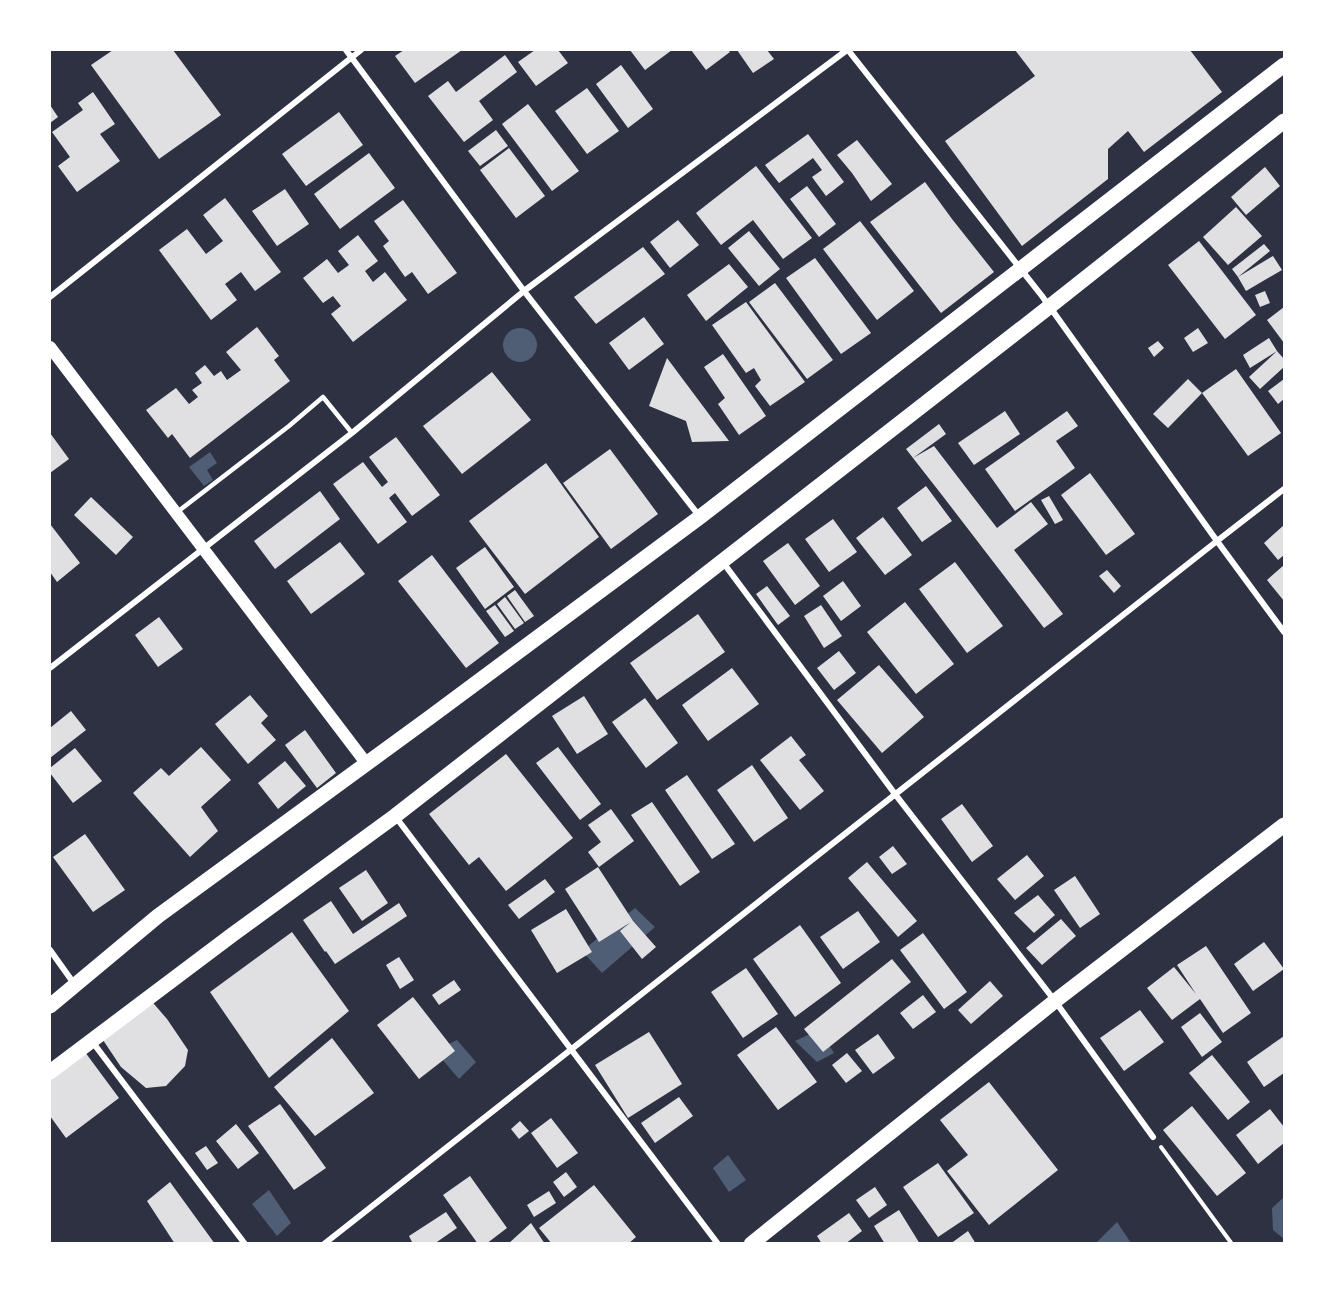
<svg xmlns="http://www.w3.org/2000/svg" width="1334" height="1293" font-family="'Alegreya Sans',sans-serif">
	<style>
		.water { fill: #4f5d75 }
		.building { fill: #e0e0e3 }
		.lines { fill: none; stroke-linecap: round; stroke-linejoin: round }
		.path { stroke: #fff; stroke-width: 4 }
		.service { stroke: #fff; stroke-width: 4.5 }
		.minor { stroke: #fff; stroke-width: 6 }
		.secondary { stroke: #fff; stroke-width: 12 }
		.primary { stroke: #fff; stroke-width: 15 }
	</style>
	<rect width="100%" height="100%" fill="#2d3142"/>
	<path class="water" d="M503 345a17 17 0 1 1 34 0a17 17 0 1 1-34 0Z
		M210,452L217,463L207,470L213,480L204,486L189,467Z
		M635,908L655,927L602,973L582,951Z
		M819,1030L834,1053L817,1062L795,1041Z
		M457,1040L476,1062L459,1079L435,1051Z
		M728,1155L746,1180L729,1192L713,1168Z
		M269,1190L291,1223L277,1236L252,1204Z
		M1284,1197V1239L1273,1230L1272,1208Z
		M1117,1222L1131,1243H1096Z"/>
	<path class="building" d="M113,50H173L221,115L159,159L91,65Z
		M404,50H462L415,83L395,56Z
		M535,50H558L568,63L536,86L518,62Z
		M630,50H672L645,70Z
		M691,50H728L730,52L706,70Z
		M737,50H767L774,59L753,73Z
		M1015,50H1190L1222,92L1144,152L1128,131L1108,149V179L1022,246L945,141L1035,76Z
		M505,55L517,72L479,101L493,120L464,142L428,96L448,81L456,92Z
		M621,65L653,109L628,128L596,84Z
		M587,88L619,131L587,154L555,111Z
		M93,92L115,124L100,134L120,161L77,192L58,166L70,157L52,132L83,110L78,103Z
		M528,104L579,171L552,191L502,124Z
		M50,105L58,117L50,123Z
		M339,112L363,145L306,186L282,154Z
		M496,130L508,146L480,166L468,151Z
		M808,134L844,182L826,196L812,177L822,170L813,158L779,183L765,165Z
		M857,140L892,184L871,201L852,173L837,155Z
		M509,148L545,196L516,218L480,170Z
		M369,153L395,188L340,229L314,194Z
		M756,166L812,238L783,259L753,220L721,245L696,213Z
		M1265,167L1280,186L1246,215L1231,197Z
		M925,182L952,219L994,272L941,313L870,222Z
		M807,186L836,224L819,237L790,199Z
		M285,189L309,224L277,246L252,211Z
		M225,198L281,272L255,291L241,272L225,284L237,300L211,320L159,250L187,229L206,254L223,241L203,215Z
		M403,200L457,273L428,294L412,272L405,277L383,246L389,241L374,221Z
		M1236,207L1262,236L1228,265L1203,237Z
		M678,220L699,245L670,268L650,242Z
		M860,221L914,291L877,320L823,249Z
		M749,231L780,269L759,286L728,248Z
		M358,235L378,261L365,271L373,282L385,272L407,300L353,342L331,314L341,306L333,296L323,303L303,278L327,259L338,273L349,265L338,251Z
		M1199,241L1256,315L1225,339L1168,265Z
		M1264,244L1270,251L1238,277L1232,269Z
		M643,247L665,274L596,324L574,297Z
		M1273,256L1282,270L1246,291L1238,277Z
		M815,258L871,333L841,354L786,278Z
		M729,264L748,287L706,321L687,295Z
		M775,283L833,360L807,379L749,302Z
		M1265,291L1270,303L1260,307L1255,295Z
		M746,302L805,382L770,406L755,386L761,380L754,368L746,373L712,325Z
		M1284,307V343L1267,320Z
		M644,317L664,344L629,370L609,343Z
		M257,327L279,356L274,360L290,381L190,458L172,434L168,438L146,410L176,388L189,404L198,397L192,390L202,383L195,373L205,365L214,376L221,371L227,380L241,370L226,352Z
		M1198,328L1208,343L1193,352L1184,338Z
		M1269,338L1277,351L1284,359V367L1260,389L1249,377L1277,351L1250,368L1243,355Z
		M1158,341L1164,348L1154,357L1148,348Z
		M723,354L766,416L739,435L718,404L725,398L704,367Z
		M667,358L729,441L692,442L686,421L649,406Z
		M1236,369L1281,433L1248,456L1202,393L1168,428L1153,414L1188,379L1202,393Z
		M492,372L531,420L462,474L423,426Z
		M1284,379V399L1278,404L1268,391Z
		M1005,411L1020,434L974,465L958,443Z
		M1067,411L1078,426L1056,441L1075,468L1015,511L985,469Z
		M939,424L946,434L913,458L934,446L997,528L1031,502L1048,524L1014,550L1063,614L1044,628L945,499L913,458L906,449Z
		M50,433L69,459L50,473Z
		M396,437L440,495L412,516L395,493L389,498L407,522L378,544L333,484L363,462L382,487L388,482L369,457Z
		M610,449L658,514L611,549L563,483Z
		M546,463L599,537L525,594L469,521Z
		M1090,473L1135,534L1106,555L1061,495Z
		M926,486L952,521L922,542L897,508Z
		M320,491L340,519L275,569L254,541Z
		M1049,496L1063,520L1055,524L1041,500Z
		M91,497L133,537L116,555L74,515Z
		M883,517L912,555L885,575L856,538Z
		M833,519L857,552L829,572L805,539Z
		M50,524L80,563L57,582L50,572Z
		M1284,525V555L1278,560L1264,543Z
		M340,542L365,574L311,614L287,581Z
		M788,543L820,586L795,605L763,561Z
		M485,547L514,587L485,609L456,568Z
		M432,555L499,643L466,668L398,581Z
		M955,562L1003,626L967,653L919,589Z
		M1284,565V601L1267,580Z
		M1107,570L1121,586L1114,593L1099,576Z
		M843,581L861,606L841,621L823,596Z
		M767,586L790,616L778,625L756,594Z
		M515,590L534,616L525,622L507,596Z
		M505,597L524,623L515,629L497,604Z
		M905,602L954,664L916,694L867,632Z
		M495,605L514,631L505,637L486,611Z
		M821,605L842,636L824,648L804,616Z
		M698,614L725,652L657,700L630,663Z
		M159,617L183,649L158,667L135,635Z
		M839,651L856,673L834,690L817,668Z
		M879,665L924,717L882,753L837,700Z
		M732,668L759,704L708,741L682,705Z
		M250,695L268,716L261,723L276,740L248,764L215,724Z
		M584,696L608,734L577,754L552,716Z
		M645,698L678,743L646,768L612,722Z
		M71,711L86,730L50,758V728Z
		M305,730L336,773L317,788L285,745Z
		M791,736L806,755L799,760L824,791L800,810L760,760Z
		M201,747L231,780L201,807L218,831L190,857L133,793L161,768L169,776Z
		M558,747L601,804L580,820L536,763Z
		M75,748L102,781L73,803L50,773V768Z
		M506,754L573,838L506,891L479,857L469,865L429,814Z
		M285,761L306,786L278,809L258,783Z
		M752,765L788,818L754,842L717,790Z
		M687,775L735,844L712,859L665,790Z
		M652,802L700,872L680,886L631,815Z
		M962,804L993,846L972,862L941,819Z
		M611,809L634,841L599,867L588,852L601,842L588,825Z
		M85,834L125,890L93,912L53,857Z
		M893,846L907,864L892,874L879,857Z
		M1027,855L1044,876L1015,900L997,879Z
		M867,862L917,921L898,937L848,878Z
		M598,867L633,921L656,947L642,959L620,931L631,922L599,942L565,889Z
		M366,870L388,903L362,921L339,888Z
		M1075,876L1100,914L1080,928L1054,890Z
		M545,879L555,892L519,919L508,905Z
		M1038,895L1055,915L1034,933L1014,913Z
		M331,901L353,934L399,903L407,916L335,964L326,951L325,952L303,920Z
		M566,909L592,952L557,973L531,930Z
		M858,911L880,942L843,969L820,937Z
		M1061,919L1076,936L1042,965L1026,948Z
		M800,925L841,983L795,1017L753,959Z
		M292,932L349,1011L269,1078L210,992Z
		M923,933L967,992L944,1009L900,950Z
		M1264,942L1284,969L1253,991L1234,964Z
		M1206,946L1251,1013L1223,1033L1200,999L1172,1020L1147,988L1174,967L1196,994L1177,965Z
		M399,957L414,980L400,989L386,965Z
		M892,959L911,982L823,1052L804,1029Z
		M746,968L778,1014L743,1038L711,992Z
		M454,980L461,990L439,1005L432,995Z
		M990,981L1003,996L971,1024L958,1010Z
		M923,995L936,1012L913,1029L900,1013Z
		M148,997L167,1019L188,1050L185,1066L166,1086L146,1088L121,1067L99,1034Z
		M413,997L455,1051L419,1079L377,1025Z
		M1140,1010L1164,1042L1124,1071L1100,1038Z
		M1200,1013L1222,1042L1202,1057L1181,1027Z
		M776,1027L817,1082L778,1110L737,1055Z
		M649,1032L682,1084L628,1118L595,1065Z
		M878,1034L895,1058L873,1074L855,1050Z
		M1284,1036V1073L1264,1087L1247,1062Z
		M332,1038L374,1093L315,1136L274,1087Z
		M82,1048L119,1098L66,1138L50,1116V1076Z
		M847,1053L862,1071L846,1083L832,1065Z
		M1212,1055L1250,1102L1228,1120L1189,1073Z
		M989,1082L1058,1170L989,1225L947,1171L968,1155L940,1120Z
		M679,1097L693,1116L655,1143L641,1123Z
		M280,1104L326,1168L294,1190L248,1126Z
		M1192,1106L1246,1173L1217,1196L1163,1130Z
		M1270,1109L1284,1127V1143L1258,1164L1236,1135Z
		M551,1118L578,1153L557,1168L531,1133Z
		M520,1121L529,1131L519,1139L511,1129Z
		M236,1124L259,1153L238,1169L216,1141Z
		M206,1146L218,1163L207,1170L195,1153Z
		M938,1163L974,1213L938,1237L903,1187Z
		M566,1172L577,1187L564,1197L553,1182Z
		M470,1176L507,1228L486,1244H478L443,1195Z
		M170,1182L215,1244H175L147,1201Z
		M594,1185L636,1237L628,1244H552L539,1228Z
		M875,1187L887,1205L869,1218L856,1200Z
		M549,1191L556,1203L534,1217L527,1205Z
		M899,1210L920,1244H885L874,1226Z
		M446,1212L457,1228L434,1244H413L409,1236Z
		M849,1213L862,1231L845,1244H822L817,1236Z
		M531,1223L545,1244H508Z
		M968,1231L976,1244H950Z"/>
	<g class="lines">
		<path class="path" d="M1161,1147L1232,1244"/>
		<path class="service" d="M176,513L289,426L323,397L352,433"/>
		<path class="minor" d="M346,50L524,291L700,517
			M848,50L1042,296L1217,541L1284,632
			M50,297L361,50
			M722,561L895,794L1055,1001L1153,1137
			M50,668L352,433L524,291L847,50
			M395,816L718,1244
			M50,950L75,985
			M91,1040L245,1244
			M324,1244L1217,541L1284,489"/>
		<path class="secondary" d="M50,347L366,763"/>
		<path class="primary" d="M50,1006L158,916L429,718L700,517L1284,65
			M50,1072L232,935L395,816L1049,307L1284,121
			M751,1244L1055,1001L1284,825"/>
	</g>
	<rect width="1334" height="1293" fill="none" stroke="#ffffff" stroke-width="102"/>
</svg>
